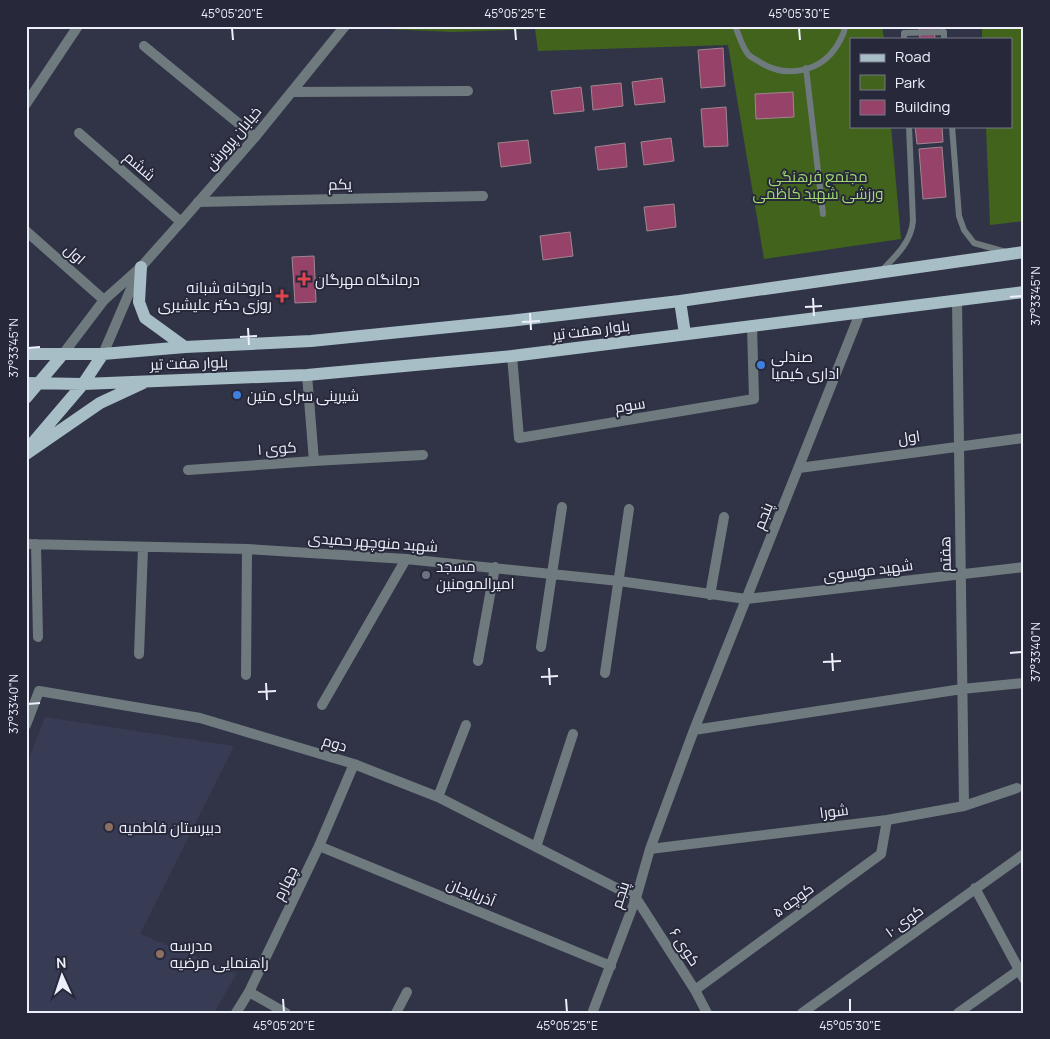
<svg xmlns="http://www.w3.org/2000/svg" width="1050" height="1039" font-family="Manrope,Cairo,sans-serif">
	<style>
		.built { fill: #373b54 }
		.green { fill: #41631c }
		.building { fill: #974268; stroke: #9f868f }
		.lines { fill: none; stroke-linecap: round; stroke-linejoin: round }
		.service { stroke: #6f7a7e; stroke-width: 6 }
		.minor { stroke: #6f7a7e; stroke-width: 10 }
		.tertiary { stroke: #6f7a7e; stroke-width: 10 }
		.primary { stroke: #a7bec7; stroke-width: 12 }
		.ticks { fill: none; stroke: #edeffb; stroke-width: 2 }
		.health-dot { fill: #e0444e; stroke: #27293b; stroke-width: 2 }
		.shop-dot { fill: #3f7fe0; stroke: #27293b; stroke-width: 2 }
		.worship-dot { fill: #6b7280; stroke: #27293b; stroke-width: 2 }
		.education-dot { fill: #8d6e63; stroke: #27293b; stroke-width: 2 }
		.labels { text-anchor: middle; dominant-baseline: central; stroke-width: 4; stroke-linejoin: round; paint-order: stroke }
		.street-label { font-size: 15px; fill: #edeffb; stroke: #27293b }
		.park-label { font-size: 15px; fill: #a2db6f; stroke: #27293b }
		.poi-label { font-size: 15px; fill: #edeffb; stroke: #27293b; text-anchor: start }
		.neatline { fill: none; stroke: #edeffb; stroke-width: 2 }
		.ticks-label { font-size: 12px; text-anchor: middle; fill: #edeffb }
	</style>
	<rect width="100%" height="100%" fill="#313446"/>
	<path class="built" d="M45,717L234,746L140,934L237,973L214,1013H26V766Z"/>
	<path class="green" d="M389,26H882L884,39H851V126H891L901,239L764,259L728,45L538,51L535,29L452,32L387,29Z
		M982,26H1024V221L990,225L986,126H1011V39H982Z"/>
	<path class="building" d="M919,26H934L935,39H920Z
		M723,48L725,86L701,88L698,50Z
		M662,78L665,102L635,105L632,82Z
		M621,83L623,106L593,110L591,86Z
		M581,87L584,111L554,114L551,91Z
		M793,92L794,117L756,119L755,94Z
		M726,107L728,146L704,147L701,109Z
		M915,126H942L943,142L917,144Z
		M671,138L674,161L644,165L641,142Z
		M528,140L531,163L501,167L498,143Z
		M625,143L627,167L598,170L595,147Z
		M942,147L946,197L923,199L919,149Z
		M674,204L676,227L647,231L644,207Z
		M570,232L573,256L543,260L540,236Z
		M314,256L316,302L295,303L292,257Z"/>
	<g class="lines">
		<path class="service" d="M735,26C739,35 742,47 748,54C750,57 755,59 758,61C785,79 821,73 838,44C841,38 845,33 845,26
			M904,39V33L944,32V39
			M806,68L823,214
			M952,126L959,216L964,230L974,243L1006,252
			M880,272C895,257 911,243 913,221L909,126"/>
		<path class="minor" d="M144,46L255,137
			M292,92L468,91
			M26,104L78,26
			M79,133L181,222
			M198,202L483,196
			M26,231L104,300
			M957,301L964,806
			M512,356L519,438L754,399L752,326
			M314,461L423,455
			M799,468L1024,438
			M188,470L314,461L307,375
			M26,544L247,549L406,559L619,581L746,599L1024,567
			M36,544L38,637
			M710,595L724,517
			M541,647L562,507
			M139,654L143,548
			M478,661L495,567
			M605,673L629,509
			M246,675L247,549
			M322,705L406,559
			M26,725L39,691L200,718L354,764L438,797L636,898L695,990L707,1013
			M694,730L962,689L1024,683
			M438,797L466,725
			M319,846L611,966
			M536,847L573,734
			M650,849L887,820L964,806L1017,788
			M975,888L1024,979
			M695,990L881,854L887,820
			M249,992L286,1013
			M593,1011L636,898L650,849L694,730L860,313
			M236,1013L249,992L319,846L354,764
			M396,1013L407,992
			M802,1013L1024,854
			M958,1013L1023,967"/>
		<path class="tertiary" d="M63,354L104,300L141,267L181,222L255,137L345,26
			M103,354L139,270"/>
		<path class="primary" d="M141,267L139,302L145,318L185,347
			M680,301L685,334
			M26,354H103L185,347L311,341L509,321L680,301L1024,252
			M26,383L83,384L307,375L512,356L1024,292
			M26,398L63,354
			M31,445L83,384L103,354
			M26,454L100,403L143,383"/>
	</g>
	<path class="ticks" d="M232,28L233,40M515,28L516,40M799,28L800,40M1010,297L1022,296M813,298L814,316M805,307L822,306M530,313L531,330M522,322L540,321M248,328L249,345M240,337L257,336M28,348L40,347M832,653L833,671M1010,653L1022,652M823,662L841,661M549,668L550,685M541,677L558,676M266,683L267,700M258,692L276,691M28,704L40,703M283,999L284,1012M566,999L567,1012M850,999V1012"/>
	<g class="health-dot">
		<path d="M301.5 271.5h5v5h5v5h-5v5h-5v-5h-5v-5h5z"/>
		<path d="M279.5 288.5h5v5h5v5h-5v5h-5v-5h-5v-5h5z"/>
	</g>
	<g class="shop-dot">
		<circle cx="761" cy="365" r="5"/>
		<circle cx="237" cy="395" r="5"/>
	</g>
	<circle class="worship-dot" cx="426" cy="575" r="5"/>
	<g class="education-dot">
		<circle cx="109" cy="827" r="5"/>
		<circle cx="160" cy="954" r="5"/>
	</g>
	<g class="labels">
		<g class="street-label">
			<text transform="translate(233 138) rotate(-50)">خیابان پرورش</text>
			<text transform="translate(140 166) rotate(41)">ششم</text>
			<text transform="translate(340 184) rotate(-1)">یکم</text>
			<text transform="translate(75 254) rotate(42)">اول</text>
			<text transform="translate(591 330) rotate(-7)">بلوار هفت تیر</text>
			<text transform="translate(189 363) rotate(-2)">بلوار هفت تیر</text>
			<text transform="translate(630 405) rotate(-9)">سوم</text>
			<text transform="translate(909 437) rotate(-8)">اول</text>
			<text transform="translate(277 448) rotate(-4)">کوی ۱</text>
			<text transform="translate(763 516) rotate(-68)">پنجم</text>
			<text transform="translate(373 542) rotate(4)">شهبد منوچهر حمیدی</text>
			<text transform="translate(945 554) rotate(-91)">هفتم</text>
			<text transform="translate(868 570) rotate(-7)">شهید موسوی</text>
			<text transform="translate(335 743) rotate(17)">دوم</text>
			<text transform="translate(834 811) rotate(-7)">شورا</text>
			<text transform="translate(285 883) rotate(-64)">چهارم</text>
			<text transform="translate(471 892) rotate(22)">آذربایجان</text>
			<text transform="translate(620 895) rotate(-72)">پنجم</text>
			<text transform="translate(793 900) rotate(-36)">کوچه ۵</text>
			<text transform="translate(904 921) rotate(-36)">کوی ۱۰</text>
			<text transform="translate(685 947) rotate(57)">کوی ۶</text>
		</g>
		<g class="park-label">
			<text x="818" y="176">مجتمع فرهنگی<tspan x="818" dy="17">ورزشی شهید کاظمی</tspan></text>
		</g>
		<g class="poi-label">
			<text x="315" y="279">درمانگاه مهرگان</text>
			<text x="272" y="287" text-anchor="end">داروخانه شبانه<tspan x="272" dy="17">روزی دکتر علیشیری</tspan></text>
			<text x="771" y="356">صندلی<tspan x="771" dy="17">اداری کیمیا</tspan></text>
			<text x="247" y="395">شیرینی سرای متین</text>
			<text x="436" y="566">مسجد<tspan x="436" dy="17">امیرالمومنین</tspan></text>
			<text x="119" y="827">دبیرستان فاطمیه</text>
			<text x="170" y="945">مدرسه<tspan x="170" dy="17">راهنمایی مرضیه</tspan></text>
		</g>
	</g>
	<rect width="1050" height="1039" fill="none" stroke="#27293b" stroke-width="55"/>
	<rect x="850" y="38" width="162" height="90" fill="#27293b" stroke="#767888"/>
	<rect x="860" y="54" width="25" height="8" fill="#a7bec7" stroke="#767888"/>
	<text x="895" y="62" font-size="15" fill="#edeffb">Road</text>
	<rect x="860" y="75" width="25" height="15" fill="#41631c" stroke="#767888"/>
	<text x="895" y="88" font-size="15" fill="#edeffb">Park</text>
	<rect x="860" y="100" width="25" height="15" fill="#974268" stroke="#767888"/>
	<text x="895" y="112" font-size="15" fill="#edeffb">Building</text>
	<g transform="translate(62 976) rotate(357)" stroke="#27293b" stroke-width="4" paint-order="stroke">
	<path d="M0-4L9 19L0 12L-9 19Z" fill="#edeffb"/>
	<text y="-8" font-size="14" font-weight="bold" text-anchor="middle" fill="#edeffb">N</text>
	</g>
	<rect x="28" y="28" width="994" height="984" class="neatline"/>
	<g class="ticks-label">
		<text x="232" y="18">45°05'20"E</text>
		<text x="515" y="18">45°05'25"E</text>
		<text x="799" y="18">45°05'30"E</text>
		<text transform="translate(1036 296) rotate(-90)" y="4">37°33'45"N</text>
		<text transform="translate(14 348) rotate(-90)" y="4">37°33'45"N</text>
		<text transform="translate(1036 652) rotate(-90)" y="4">37°33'40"N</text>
		<text transform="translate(14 704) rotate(-90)" y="4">37°33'40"N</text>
		<text x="284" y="1030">45°05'20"E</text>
		<text x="567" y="1030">45°05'25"E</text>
		<text x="850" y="1030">45°05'30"E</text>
	</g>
</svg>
